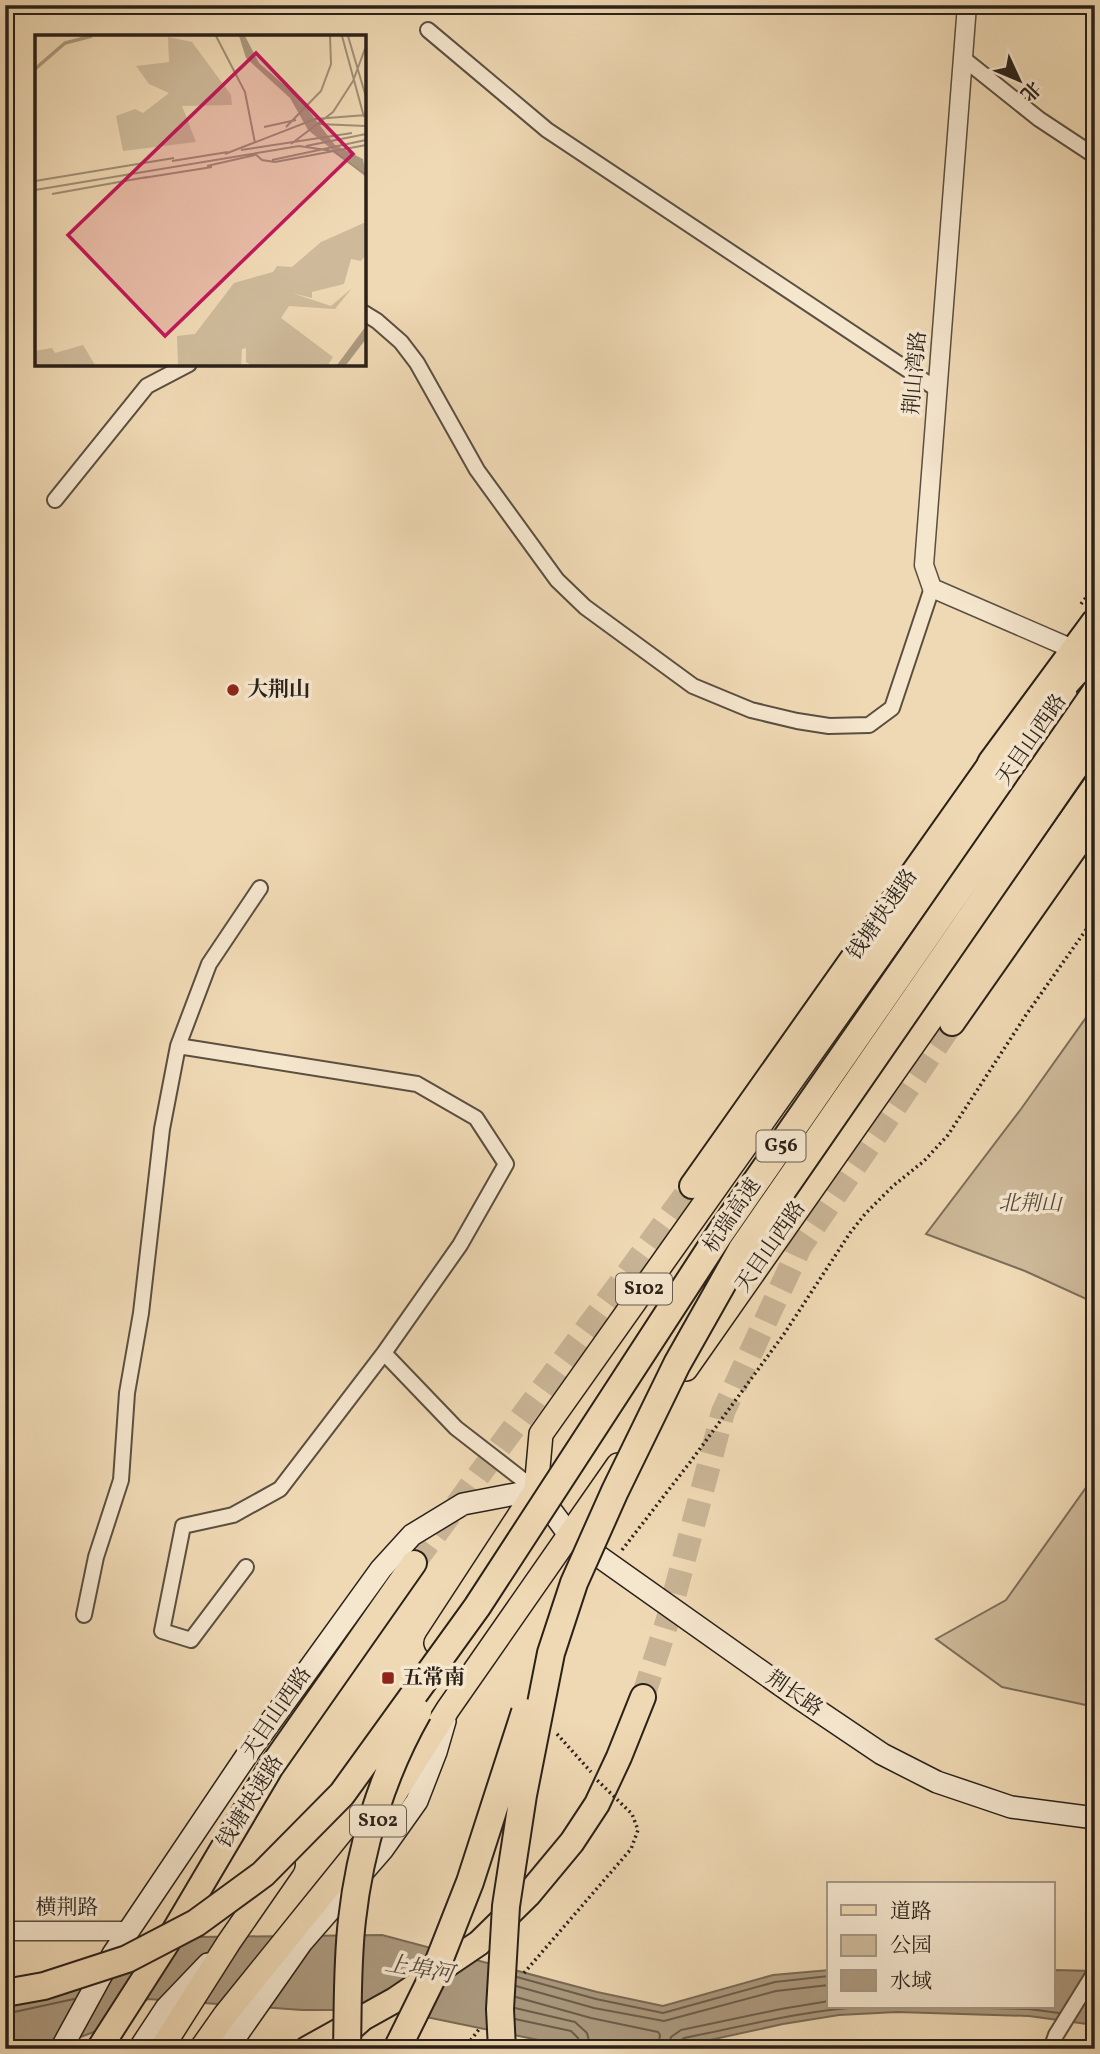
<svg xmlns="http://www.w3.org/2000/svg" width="1100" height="2054" font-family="Vollkorn,'Noto Serif SC',serif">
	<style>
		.green { fill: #ceba9a; stroke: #7c6e5a; stroke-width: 2 }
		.water { fill: #ac9a7f; stroke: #786a56; stroke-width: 2 }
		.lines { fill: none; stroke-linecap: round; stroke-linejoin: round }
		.shore { stroke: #6b5e4c; stroke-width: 2 }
		.trunk-tunnel { stroke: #c8b495; stroke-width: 24; stroke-dasharray: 24 12; stroke-linecap: butt }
		.minor-casing { stroke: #5b4f40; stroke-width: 18 }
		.tertiary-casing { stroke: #5b4f40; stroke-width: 21 }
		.secondary-casing { stroke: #2a2119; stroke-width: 24 }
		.primary-casing { stroke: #2a2119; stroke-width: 26 }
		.trunk-casing { stroke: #2a2119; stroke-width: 28 }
		.motorway-casing { stroke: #2a2119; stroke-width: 30 }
		.path { stroke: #2a2119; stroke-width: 3.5; stroke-dasharray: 2 3.5; stroke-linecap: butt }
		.minor { stroke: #f5e6ce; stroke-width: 14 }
		.tertiary { stroke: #f5e6ce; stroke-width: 18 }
		.secondary { stroke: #f5e6ce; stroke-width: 21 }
		.primary { stroke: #efd9b4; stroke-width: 23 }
		.trunk { stroke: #efd9b4; stroke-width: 24 }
		.motorway { stroke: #efd9b4; stroke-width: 26 }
		.motorway-bridge-casing { stroke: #2a2119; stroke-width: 30; stroke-linecap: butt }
		.path-bridge { stroke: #2a2119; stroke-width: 3.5; stroke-dasharray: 2 3.5; stroke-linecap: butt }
		.motorway-bridge { stroke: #efd9b4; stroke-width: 26 }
		.poi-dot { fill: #8f2418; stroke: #f5e6ce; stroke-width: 2.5 }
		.labels { text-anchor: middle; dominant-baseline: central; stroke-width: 7; stroke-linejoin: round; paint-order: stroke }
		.shield { fill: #f5e6ce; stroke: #675c4f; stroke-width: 2 }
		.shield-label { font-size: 19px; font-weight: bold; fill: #2a2119 }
		.street-label { font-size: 21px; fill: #2a2119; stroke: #f5e6ce }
		.poi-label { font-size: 21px; font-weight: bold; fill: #2a2119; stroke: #f5e6ce; text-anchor: start }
		.park-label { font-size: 21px; font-style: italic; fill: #534739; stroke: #f5e6ce }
		.water-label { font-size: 23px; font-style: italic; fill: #584b3d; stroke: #f5e6ce }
		.inset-river { fill: none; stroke: #ac9a7f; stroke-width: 3.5 }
		.inset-road { fill: none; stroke: #a08f76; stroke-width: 2 }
		.view { fill: #c2185b; fill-opacity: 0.15; stroke: #c2185b; stroke-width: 3.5 }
		.inset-edge { fill: none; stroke: #2a2119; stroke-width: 3.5 }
	</style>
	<rect width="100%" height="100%" fill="#efd9b4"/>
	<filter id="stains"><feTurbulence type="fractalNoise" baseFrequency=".00286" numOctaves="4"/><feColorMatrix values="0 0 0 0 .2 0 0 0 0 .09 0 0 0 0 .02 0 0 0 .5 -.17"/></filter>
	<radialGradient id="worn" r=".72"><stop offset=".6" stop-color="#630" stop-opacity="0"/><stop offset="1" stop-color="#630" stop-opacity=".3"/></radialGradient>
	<path class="green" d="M1095,1005V1303L1025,1271L926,1234L1021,1109Z
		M1095,1475V1707L1002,1687L936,1639L1006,1600Z"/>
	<path class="water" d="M382,1935L597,1992L663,2006L773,1975L829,1970V2007H1053V1970L1095,1971V2025L1029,2016L897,2012L839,2015L783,2024L669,2049H582L392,2010H302L148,1999L102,2029L56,2046L48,2049H5V1988L196,1937Z"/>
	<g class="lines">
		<path class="shore" d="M517,1977L596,1999L663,2013L775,1982L829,1976
			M516,1986L594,2008L664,2021L776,1991L829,1985
			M516,1997L591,2018L658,2032L660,2035L658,2049
			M951,2007L1029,2009L1059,2013
			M515,2008L575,2022L587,2033L591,2049
			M5,2014L74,1999
			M515,2019L571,2031L578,2038L581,2049
			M668,2049L671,2037L681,2030L781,2009L829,2001
			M677,2049L679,2042L684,2038C744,2026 804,2010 865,2007"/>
		<path class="trunk-tunnel" d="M414,1563L692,1186
			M643,1697L668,1619L723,1412L800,1247L952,1023"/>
		<g class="minor-casing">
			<path id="minor" d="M428,30L547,130L938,390
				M964,59L1039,119L1095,156
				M364,313L377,321L401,342L417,363L477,470L557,580L585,607L693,686L751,710L797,721L829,726L869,725L892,708L932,588
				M55,500L147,386L189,364
				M384,1353L456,1428L536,1490
				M246,1567L191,1640L162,1631L183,1526L233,1515L280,1489L384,1353L460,1245L506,1164L476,1118L417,1084L178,1046L209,964L260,888
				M84,1615L96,1557L121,1480L127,1393L141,1313L162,1129L178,1046
				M1051,2049L1056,2035L1095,1972"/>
		</g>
		<g class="tertiary-casing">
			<path id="tertiary" d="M967,5L924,565L932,588L1075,650
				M5,1931H128"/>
		</g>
		<g class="secondary-casing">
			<path id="secondary" d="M61,2049L113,1954L251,1749L381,1569L412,1535L463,1504L536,1490L570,1536L796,1696L882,1754L937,1782L1011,1807L1095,1818
				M139,2049L166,2008L208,1964
				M227,2049L302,1942L383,1849L417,1801L436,1752L445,1721"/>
		</g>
		<g class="primary-casing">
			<path id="primary" d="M686,1369L1095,785
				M436,1643L536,1490L541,1434L1065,695
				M161,2049L229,1942L283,1864
				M201,2049L225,2015L364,1843L448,1709L618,1465"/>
		</g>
		<g class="trunk-casing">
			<path id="trunk" d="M1044,708L1091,657
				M952,1023L1095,819
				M692,1186L991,763L1004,749
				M99,2049L167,1943L271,1767L414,1563
				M307,2049L395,2000L479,1943L528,1895L572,1842L597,1804L619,1757L643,1697"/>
		</g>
		<g class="motorway-casing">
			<path id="motorway" d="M991,763L1095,622
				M326,2049L359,2020"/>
		</g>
		<path class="path" d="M1081,604L1095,586
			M622,1550L691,1461L784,1334L850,1233L865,1214L893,1186L924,1161L948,1135L1026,1015L1095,917
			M557,1734L591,1772"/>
		<use href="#minor" class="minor"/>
		<use href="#tertiary" class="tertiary"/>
		<use href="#secondary" class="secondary"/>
		<use href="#primary" class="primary"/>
		<use href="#trunk" class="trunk"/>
		<use href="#motorway" class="motorway"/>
		<g class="motorway-bridge-casing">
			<path id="motorway-bridge" d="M5,1993L44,1986L127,1959L196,1923L263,1874L342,1794L477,1607L721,1232L1095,693
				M347,2049C348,2006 347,1963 352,1920C360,1848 382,1775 418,1712
				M397,2049L433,1976L470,1882L525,1712
				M502,2049L500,2009L506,1906L523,1795L551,1653L574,1583L615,1491L677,1364L742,1249L1095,738"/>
		</g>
		<path class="path-bridge" d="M524,1973L631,1849L638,1830L632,1814L595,1778
			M464,2049L480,2028"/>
		<use href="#motorway-bridge" class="motorway-bridge"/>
	</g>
	<g class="poi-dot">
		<circle cx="233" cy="690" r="7"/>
		<rect x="381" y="1671" width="14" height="14" rx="3.5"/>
	</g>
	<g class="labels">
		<g class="shield">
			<rect x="756.5" y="1130.5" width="49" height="31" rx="5"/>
			<rect x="616" y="1273.5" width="56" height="31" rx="5"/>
			<rect x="350" y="1805.5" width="56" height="31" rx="5"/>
		</g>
		<g class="shield-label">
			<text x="781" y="1146">G56</text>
			<text x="644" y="1289">S102</text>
			<text x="378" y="1821">S102</text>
		</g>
		<g class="street-label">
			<text transform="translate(916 373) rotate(-85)">荆山湾路</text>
			<text transform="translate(1032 740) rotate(-55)">天目山西路</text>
			<text transform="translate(883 915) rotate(-55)">钱塘快速路</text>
			<text transform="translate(733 1216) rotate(-56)">杭瑞高速</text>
			<text transform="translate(771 1247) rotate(-55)">天目山西路</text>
			<text transform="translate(794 1694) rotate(35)">荆长路</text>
			<text transform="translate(277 1713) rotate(-55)">天目山西路</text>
			<text transform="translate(251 1802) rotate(-58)">钱塘快速路</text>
			<text x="67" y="1908">横荆路</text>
		</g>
		<g class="poi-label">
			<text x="247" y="690">大荆山</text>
			<text x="402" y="1678">五常南</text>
		</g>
		<g class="park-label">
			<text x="1030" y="1204">北荆山</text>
		</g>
		<g class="water-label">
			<text transform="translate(419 1970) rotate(10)">上埠河</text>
		</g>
	</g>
	<g transform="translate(35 35)">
		<rect width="331" height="331" fill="#efd9b4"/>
		<path d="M133,2L157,7L196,60L197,70L147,71L161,107L88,116L81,81L100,74L108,78L134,58L114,49L101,31L134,27ZM331,187V220L326,226L316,224L309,249L277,257V263L257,258L296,271L317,253L300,274L254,271L246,283L298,322L293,330H216L211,327V313L207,314L206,330H143L142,301L160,299L199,248L238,237L242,231L257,232L286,207ZM48,310L60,330H0V316L17,313L20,318Z" fill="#ceba9a"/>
		<path d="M204,1H210L224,28L264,63L300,110L328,124L331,142L273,95L255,63L211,23ZM331,291V304L311,330H302Z" fill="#ac9a7f"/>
		<path class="inset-river" d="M0,34L30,8L57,1"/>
		<path class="inset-road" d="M181,1L210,57L220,108M307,1L329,82M313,1L331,62M283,89L331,91M229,92L261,85M251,92L286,56L296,29L295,1M256,109L298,77L318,46L331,11M271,111L331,99M206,115L317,98M219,118L227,125L240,127L331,110M190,119L280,84L331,80M237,125L331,105M137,126L193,117M172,131L220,120M108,143L177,132M0,146L139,123M0,155L264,111L298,116L331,140M17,159L112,142"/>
		<path class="view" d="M221,18L318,119L130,301L33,200Z"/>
		<rect width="331" height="331" class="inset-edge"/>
	</g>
	<rect width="1100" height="2054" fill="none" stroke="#efd9b4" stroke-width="28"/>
	<rect x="7" y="7" width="1086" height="2040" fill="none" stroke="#2a2119" stroke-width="3.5"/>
	<rect x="14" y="14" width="1072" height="2026" fill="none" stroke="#2a2119" stroke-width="2"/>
	<rect x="827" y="1882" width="228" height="126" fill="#f5e6ce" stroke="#a49786" stroke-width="2"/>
	<rect x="841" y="1905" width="35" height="10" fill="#efd9b4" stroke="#a49786" stroke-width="2"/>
	<text x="890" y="1918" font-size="21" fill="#2a2119">道路</text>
	<rect x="841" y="1935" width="35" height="21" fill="#ceba9a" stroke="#a49786" stroke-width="2"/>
	<text x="890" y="1952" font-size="21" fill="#2a2119">公园</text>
	<rect x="841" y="1970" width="35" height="21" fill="#ac9a7f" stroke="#a49786" stroke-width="2"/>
	<text x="890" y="1988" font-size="21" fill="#2a2119">水域</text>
	<g transform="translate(1019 80) rotate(134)" stroke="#f5e6ce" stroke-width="5" paint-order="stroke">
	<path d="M0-5L12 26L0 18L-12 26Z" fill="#2a2119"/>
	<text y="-10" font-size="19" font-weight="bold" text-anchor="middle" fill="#2a2119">北</text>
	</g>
	<rect width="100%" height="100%" filter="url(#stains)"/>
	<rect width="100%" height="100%" fill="url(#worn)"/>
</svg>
